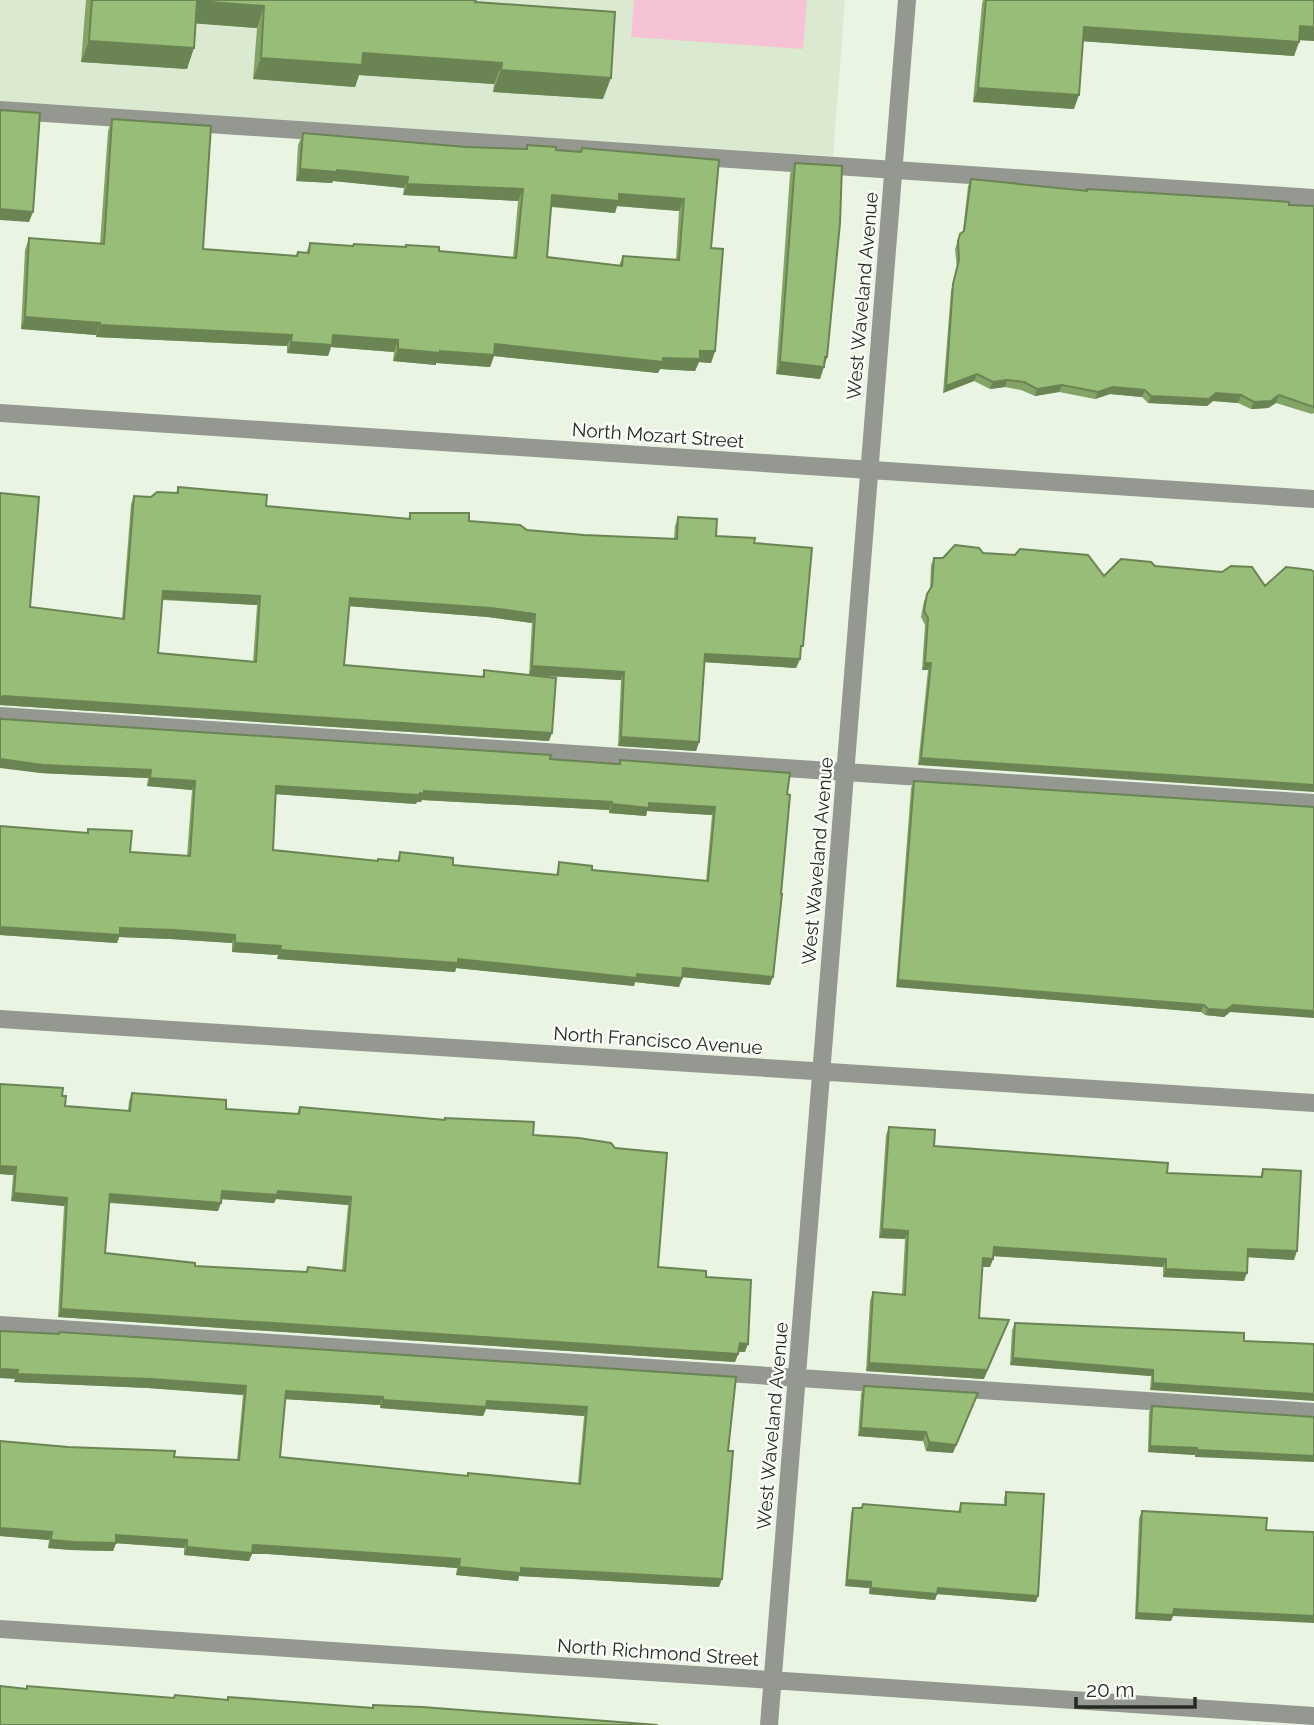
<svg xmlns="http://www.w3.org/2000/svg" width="1314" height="1725" font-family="Raleway,sans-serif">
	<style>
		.built { fill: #dbe9d0 }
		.green { fill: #f6c3d6 }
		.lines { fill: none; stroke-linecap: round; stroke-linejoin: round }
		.lane { stroke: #949891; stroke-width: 18 }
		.street { stroke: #949891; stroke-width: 18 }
		.wall { fill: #83a367; fill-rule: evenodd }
		.shaded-wall { fill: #6a8454 }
		.building { fill: #98bd78; stroke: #6a8454; stroke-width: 2; fill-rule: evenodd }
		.labels { text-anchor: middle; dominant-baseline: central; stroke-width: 5; stroke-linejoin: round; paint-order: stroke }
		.street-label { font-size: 19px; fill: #272a24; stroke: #fbfff8 }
	</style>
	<rect width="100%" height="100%" fill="#eaf4e2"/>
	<path class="built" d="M0,0H845L833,156L0,104Z"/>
	<path class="green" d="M634,0H807L803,49L631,37Z"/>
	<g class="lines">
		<path class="lane" d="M0,110L1314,198
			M0,716L1314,803
			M0,1325L1314,1412"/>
		<path class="street" d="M0,413L1314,499
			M0,1019L1314,1103
			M0,1629L1314,1716
			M769,1725L907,0"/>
	</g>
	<path class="wall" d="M86,0H476L475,2L603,99L493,92L494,84L359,75L355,87L253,79L257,28L196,23L187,69L81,62Z
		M983,0H1314L1294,56L1083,41L1074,109L973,102L982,4Z
		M112,119L203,249L296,256L298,252L306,253L310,243L353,246L354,244L513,258L518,201L403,195L404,188L333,181L332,183L296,181L298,145L303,133L466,147L526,149L527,145L556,150L580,152L582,148L719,160L711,248L715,351L711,363L699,362L695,371L660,369L658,373L494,356L490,367L436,363V365L393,361L394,352L331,347L328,356L287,353V346L96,337V335L21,329L25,250L29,238L100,244L108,131ZM617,206L679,211L676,260L623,256L619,265L547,257L551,207L615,213Z
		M795,163L827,357L820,379L776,374L790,174Z
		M971,179L1086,191L1314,206V413L1312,414L1276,403L1268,408L1251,409L1238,403L1213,401L1207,406L1148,403L1142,397L1110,394L1095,399L1059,392L1035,396L1021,390L1005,387L990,389L974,381L943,393L951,291L957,268L955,249L960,234L963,232L968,186Z
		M178,487L266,506L408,519L410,513L527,530L584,535L674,539L675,526L678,517L716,536L754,543L800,655V659L796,668L704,662L699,742L696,751L618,746L621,680L529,675L532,623L488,617L349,606L344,665L482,677L484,670L549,741L0,705L30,607L122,619L131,504L134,496L151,497L176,493ZM162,600L257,605L253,662L158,653Z
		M983,553L1104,576L1155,566L1265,586L1311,570L918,765L928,670H922L925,625L921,617L924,601L930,590L931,565L934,558H943Z
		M2,719L618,764L620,760L787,794L770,985L683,977L679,987L635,982L634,986L456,968L455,972L277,959L278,955L232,952V943L171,939L119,937L117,943L0,935V826L86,833L88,829L130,852L187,856L192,790L147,786L148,778L40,773ZM275,794L416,804L417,802H421L422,800L609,810V813L646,816L647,811L712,815L706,881L592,870L559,862L556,875L453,865L400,852L397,861H377L273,850Z
		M914,781L1230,1012L1224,1017L1205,1015L1201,1012L896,987L911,788Z
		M0,1084L62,1096L65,1106L128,1111L129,1101L132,1093L226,1109L297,1114L300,1107L533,1135L658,1267L706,1277L745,1352H739L735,1362L58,1317L64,1206L11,1201L13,1175L0,1174ZM222,1199L274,1203L276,1199L348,1205L342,1270L308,1267L306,1272L195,1266L105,1253L109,1203L218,1211Z
		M889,1127L934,1146L1167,1173L1260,1177L1263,1169L1294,1260L1248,1257L1244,1281L1163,1277V1267L994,1256L990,1267H982L979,1318L984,1379L866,1371L870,1301L873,1292L902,1294L905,1239L879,1238L886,1135Z
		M1015,1323L1244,1341L1150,1390L1151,1376L1010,1365L1012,1330Z
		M0,1331L736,1377L728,1451L719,1587L519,1576L518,1581L456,1575L457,1568L268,1554H252L249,1561L184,1555V1548L116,1543L113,1551L71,1550L48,1548L49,1540L0,1536V1441L174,1457L237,1460L243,1395L148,1388L14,1382L15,1379ZM285,1399L380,1405V1408L483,1416L486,1409L584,1416L578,1483L468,1473L467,1476L280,1457Z
		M864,1386L953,1453L926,1451L923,1441L858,1436L861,1394Z
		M1152,1406L1314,1417L1195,1457V1455L1148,1452L1149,1412Z
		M1006,1492L1036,1602L937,1594L935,1600L869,1594V1588L845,1586L851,1514L853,1508H861L863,1504L958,1512L961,1503L1004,1505V1498Z
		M1142,1511L1266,1530L1173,1616L1171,1621L1135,1619L1139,1518Z"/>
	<path class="shaded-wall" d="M197,1L264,6L257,28L189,23Z
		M1300,26L1314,27V41L1295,40Z
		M1084,27L1299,42L1294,56L1079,41Z
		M89,41L194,48L187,69L81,62Z
		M363,53L502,63L494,84L359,75L355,87L253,79L261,58Z
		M501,70L611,78L603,99L493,92Z
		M978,88L1079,95L1074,109L973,102Z
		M300,169L337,170L408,177L404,188L333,181L332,183L296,181Z
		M407,184L523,189L518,201L403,195Z
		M619,194L684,199L679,211L617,206L615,213L548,206L552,195Z
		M0,209L33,212L29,222L0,220Z
		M25,317L100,323L96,335L21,329Z
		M100,325L292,335L287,346L96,337Z
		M333,335L398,340L394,352L331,347L328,356L287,353L291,342Z
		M495,344L663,358L700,351H715L711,363L699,362L695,371L660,369L658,373L494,356L490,367L436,363V365L393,361L398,349L440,351Z
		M827,357L820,379L776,374L780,362Z
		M977,374L974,381L943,393L946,386Z
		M1007,380L1005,387L990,389L993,382Z
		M1062,385L1059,392L1035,396L1037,389Z
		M1113,387L1145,390L1142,397L1110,394L1095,399L1098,392Z
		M1216,393L1241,395L1238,403L1213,401L1207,406L1148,403L1151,396Z
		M1279,395L1276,403L1268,408L1251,409L1254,402Z
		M163,591L260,596L257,605L159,599Z
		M350,598L491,608L535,614L532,623L488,617L347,606Z
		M705,654L800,659L796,668L702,662Z
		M925,663H931L928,670H922Z
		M532,666L624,672L621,680L529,675Z
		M4,696L552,733L549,741L0,705V697Z
		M621,737L699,742L696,751L618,746Z
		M921,758L1314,785V792L918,765Z
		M0,759L151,770L148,778L40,773L0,768Z
		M150,778L195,781L192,790L147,786Z
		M276,786L420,793L424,791L612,802L609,810L422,800L421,802H417L416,804L273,794Z
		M649,803L715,807L712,815L647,811L646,816L609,813L612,804Z
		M0,927L174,930L235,935L232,943L171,939L119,937L117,943L0,935Z
		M235,943L281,946L278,955L232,952Z
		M280,950L458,959L682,978L679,987L635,982L634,986L456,968L455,972L277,959Z
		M683,968L773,977L770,985L680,977Z
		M898,980L1204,1005L1201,1012L896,987Z
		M1233,1005L1314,1011V1018L1230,1012L1224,1017L1205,1015L1208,1009Z
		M0,1166L16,1167L13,1175L0,1174Z
		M222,1191H278L351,1197L348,1205L276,1199L274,1203L219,1199Z
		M14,1193L67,1198L64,1206L11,1201Z
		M110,1194L221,1203L218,1211L107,1202Z
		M882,1229L908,1231L905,1239L879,1238Z
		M994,1247L1166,1259L1163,1267L991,1256Z
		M1248,1249L1297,1251L1294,1260L1245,1257Z
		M983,1258L993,1259L990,1267H980Z
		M1166,1269L1247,1273L1244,1281L1163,1277Z
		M61,1309L738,1354L735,1362L58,1317Z
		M1006,1328L984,1379L866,1371L869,1363Z
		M740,1343L748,1344L745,1352L737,1351Z
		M1013,1358L1153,1370L1151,1376L1010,1365Z
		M0,1369L18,1370L15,1379L0,1378Z
		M17,1374L151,1379L246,1386L243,1395L148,1388L14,1382Z
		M1153,1383L1314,1394V1401L1150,1390Z
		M286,1391L383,1397L380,1405L283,1399Z
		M383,1400L487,1401L587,1407L584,1416L486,1409L483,1416L380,1408Z
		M975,1401L953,1453L926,1451L929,1442Z
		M861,1428L926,1432L923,1441L858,1436Z
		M1150,1446L1197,1448L1195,1455L1148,1452Z
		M1197,1450L1314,1456V1462L1195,1457Z
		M0,1528L52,1532L49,1540L0,1536Z
		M116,1535L187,1540L184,1548L113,1543Z
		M51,1540L116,1543L113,1551L71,1550L48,1548Z
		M271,1546L460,1559L457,1568L268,1554H252L249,1561L184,1555L187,1547Z
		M459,1567L521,1568L722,1579L719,1587L519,1576L518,1581L456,1575Z
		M847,1580L871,1582L869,1588L845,1586Z
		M871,1588H938L1038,1596L1036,1602L937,1594L935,1600L869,1594Z
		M1174,1609L1314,1616V1623L1173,1616L1171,1621L1135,1619L1137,1613Z"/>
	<path class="building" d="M92,0H476L475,2L615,12L611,78L501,70L502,63L363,53L362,65L261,58L264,6L197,1L194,48L89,41Z
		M986,0H1314V27L1300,26L1299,42L1084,27L1079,95L978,88Z
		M0,110L40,113L33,212L0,209Z
		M112,119L211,126L203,249L297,256L298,252L309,253L310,243L353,246L354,244L406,247V245L439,247V251L516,258L523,189L407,184L408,177L337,170V172L300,169L303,133L466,147L527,149V145L556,147V150L581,152L582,148L719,160L711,248L723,249L715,351H700V359L663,358V362L495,344L494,355L440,351V353L398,349V340L333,335L332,345L291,342L292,335L100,325V323L25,317L29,238L104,244ZM619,194L684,199L679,260L623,256L622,266L547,257L552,195L619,201Z
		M795,163L842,166L840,223L827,357H825L824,367L780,362Z
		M971,179L1087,191V189L1248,199L1289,202V205L1314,206V407L1279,395L1271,401L1254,402L1241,395L1216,393L1209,399L1151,396L1145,390L1113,387L1098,392L1062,385L1037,389L1024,382L1007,380L993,382L977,374L946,386L953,284L959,260L958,241L960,234L964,231Z
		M178,487L267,495L266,506L410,519V513H469V521L520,525L527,530L584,535L677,539L678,517L717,519L716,536L755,538L754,543L812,548L803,646H801L800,659L705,654L699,742L621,737L624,672L532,666L535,614L491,608L350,598L344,665L484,677V670L556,678L552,733L4,696L0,697V493L39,497L30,607L124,619L134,496L151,497L157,492L178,493ZM163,591L260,596L256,662L158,653Z
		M955,545L979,548L983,553L1015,555L1020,549L1088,555L1104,576L1121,559L1151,562L1155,566L1222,572L1231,566L1252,567L1265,586L1286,567L1311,570L1314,572V785L921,758L931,663H925L928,618L924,611L927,594L932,586L934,558H943Z
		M0,718L2,719L551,755L550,759L616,764H620V760L790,773L787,794L790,795L781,894H782L773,977L683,968L682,978L637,974V978L458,959V963L280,950L281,946L235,943V935L174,930L120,928V935L0,927V826L88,833V829L132,831L130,852L190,856L195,781L150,778L151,770L43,765L0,759ZM276,786L419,795L420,793L424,794V791L612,802V804L649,808V803L715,807L708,881L592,870V866L559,862L558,875L453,865V858L400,852L399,861L378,859V861L273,850Z
		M914,781L1314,807V1011L1233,1005L1226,1010L1208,1009L1204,1005L898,980Z
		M0,1084L63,1088L62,1096H66L65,1106L130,1111L132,1093L226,1100V1109L299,1114L300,1107L445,1120V1118L534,1122L533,1135L579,1138L611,1143L615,1148L667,1153L658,1267L706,1271V1277L751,1280L748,1344L740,1343L738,1354L61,1309L67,1198L14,1193L16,1167L0,1166ZM222,1191L277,1195L278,1191L351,1197L345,1271L308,1267L307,1272L195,1266V1263L105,1253L110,1194L221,1203Z
		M889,1127L935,1130L934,1146L1168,1163L1167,1173L1262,1177L1263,1169L1301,1171L1297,1251L1248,1249L1247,1273L1166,1269V1259L994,1247L993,1259L983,1258L979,1318L1009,1320L987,1370L869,1363L873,1292L905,1295L908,1231L882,1229Z
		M1015,1323L1244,1333V1341L1314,1344V1394L1153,1383V1370L1013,1358Z
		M0,1331L59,1334V1332L736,1377L728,1451H733L722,1579L521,1568V1573L459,1567L460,1559L271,1546L253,1545L252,1553L187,1547V1540L116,1535V1543L74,1542L51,1540L52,1532L0,1528V1441L68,1447L175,1451L174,1457L239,1460L246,1386L151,1379L17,1374L18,1370L0,1369ZM286,1391L383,1397V1400L486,1407L487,1401L587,1407L580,1484L468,1473V1476L280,1457Z
		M864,1386L978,1393L956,1445L929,1442L926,1432L861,1428Z
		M1152,1406L1314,1417V1456L1197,1450V1448L1150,1446Z
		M1006,1492L1044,1494L1038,1596L938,1588L937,1594L871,1588V1582L847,1580L853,1508H862L863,1504L960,1512L961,1503L1006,1505Z
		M1142,1511L1267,1518L1266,1530L1314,1532V1616L1174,1609L1173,1615L1137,1613Z
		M0,1686L27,1689V1686L174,1698L175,1695L228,1700V1697L373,1708V1705L422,1707L658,1725H0Z"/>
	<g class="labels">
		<g class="street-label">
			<text transform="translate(862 296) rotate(-85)">West Waveland Avenue</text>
			<text transform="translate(658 435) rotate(4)">North Mozart Street</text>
			<text transform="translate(817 861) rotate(-85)">West Waveland Avenue</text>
			<text transform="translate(658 1040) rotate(4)">North Francisco Avenue</text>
			<text transform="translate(772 1426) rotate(-85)">West Waveland Avenue</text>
			<text transform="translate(658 1652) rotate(4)">North Richmond Street</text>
		</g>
	</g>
	<path d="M1076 1697v10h119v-10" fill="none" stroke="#272a24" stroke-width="3.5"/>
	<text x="1086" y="1697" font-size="21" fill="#272a24" stroke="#fbfff8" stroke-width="5" paint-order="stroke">20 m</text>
</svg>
